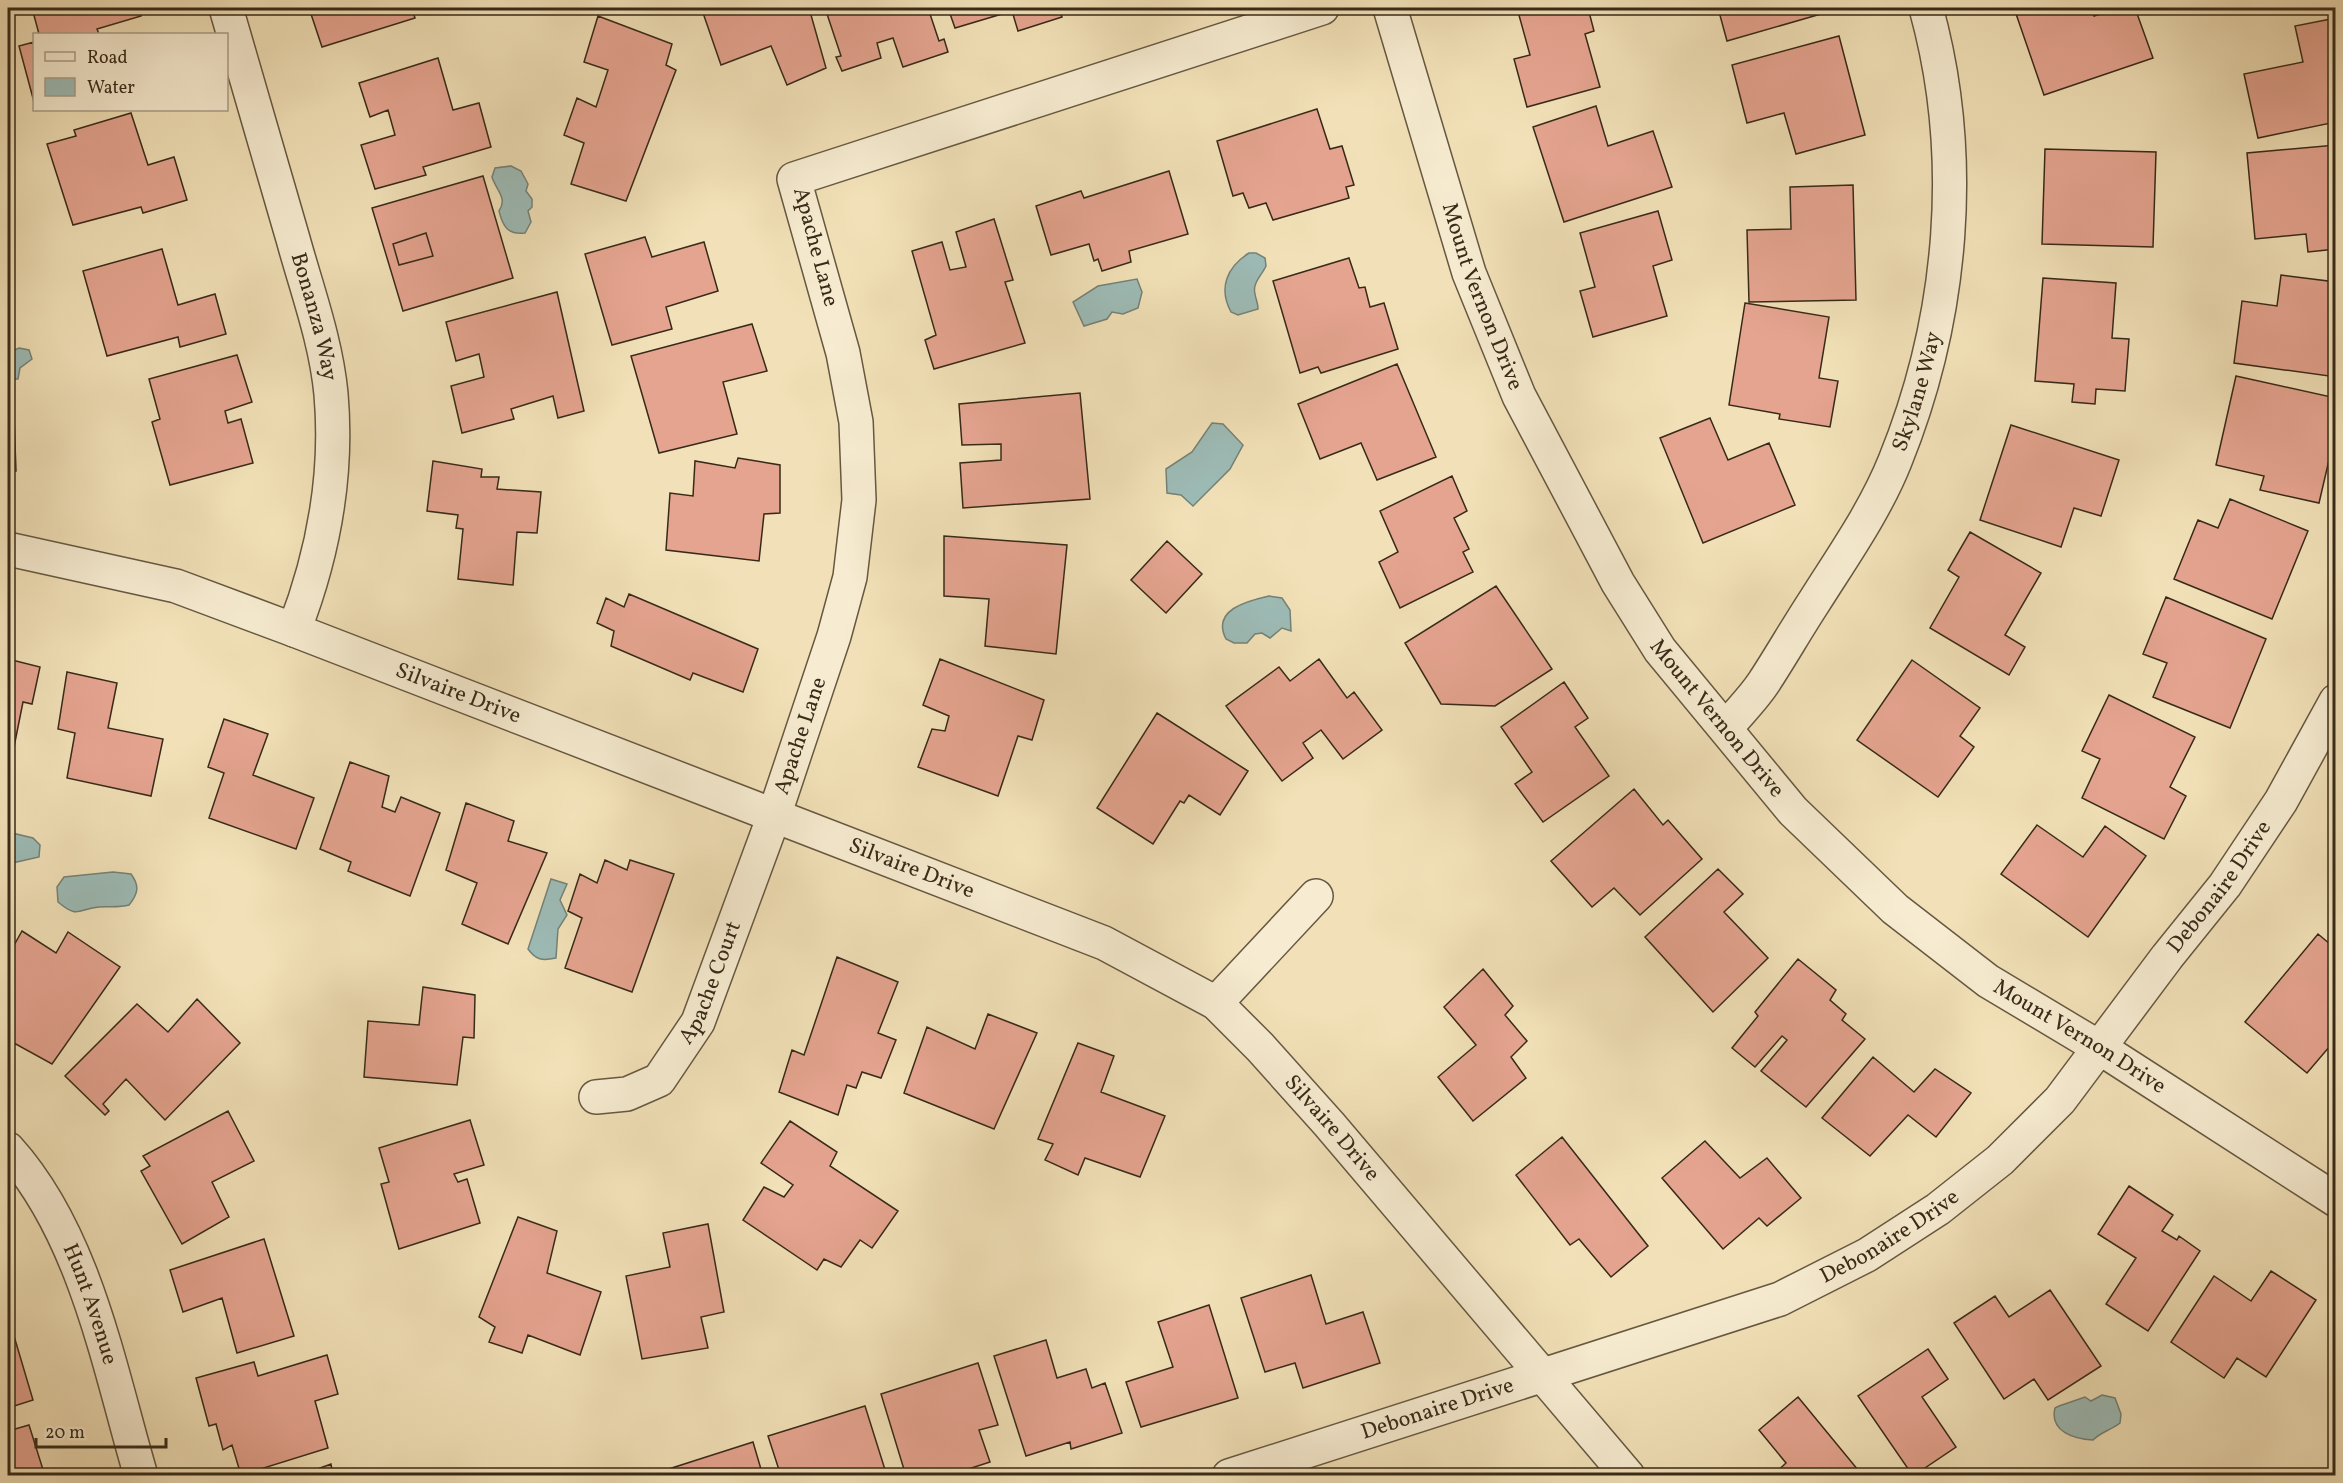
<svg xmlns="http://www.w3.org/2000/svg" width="2343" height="1483" font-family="Vollkorn,serif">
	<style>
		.water { fill: #9dbcb7; stroke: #748277; stroke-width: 1.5 }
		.building { fill: #e5a490; stroke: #372a18; stroke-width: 1.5 }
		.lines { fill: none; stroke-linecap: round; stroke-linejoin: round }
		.street-casing { stroke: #665840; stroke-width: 36 }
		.street { stroke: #f7ecd1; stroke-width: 33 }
		.labels { text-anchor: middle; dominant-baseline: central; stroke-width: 4.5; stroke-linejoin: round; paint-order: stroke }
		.street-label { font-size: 22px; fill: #372a18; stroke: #f7ecd1 }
	</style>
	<rect width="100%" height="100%" fill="#f2e1b8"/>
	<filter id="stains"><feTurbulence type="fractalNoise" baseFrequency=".00333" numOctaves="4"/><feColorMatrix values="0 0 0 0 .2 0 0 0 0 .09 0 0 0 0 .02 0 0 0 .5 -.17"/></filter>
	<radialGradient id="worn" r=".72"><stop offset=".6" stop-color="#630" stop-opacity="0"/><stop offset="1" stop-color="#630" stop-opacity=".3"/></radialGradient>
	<path class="water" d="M511,166L521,171L528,184L526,191L532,199V207L528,211L531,222L525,233C508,235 503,227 499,211C508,198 496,190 492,177L495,168Z
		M1249,253H1256L1265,258L1266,266C1262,275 1252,283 1255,294C1256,300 1258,303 1258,309L1238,315L1231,312C1218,288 1227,267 1249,253Z
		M1137,279L1142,292L1138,308L1123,314L1112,312L1107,319L1084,326L1073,302L1098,286Z
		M19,348L29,350L32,359L20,368L18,379H8V353Z
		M1212,423L1223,424L1243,445L1230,469L1193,506L1181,495L1167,493L1166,469L1192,452Z
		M1269,596L1282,598L1290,610L1291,631L1282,628L1270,638L1262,633L1255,634L1247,643H1234L1226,639C1211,610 1247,601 1269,596Z
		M8,832L33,838L40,845L39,857L8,864Z
		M113,872L131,874C140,886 138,894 129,905C118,908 109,906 99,907C78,909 78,919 58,902L57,887L64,877Z
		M551,879L567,884L560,900L567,915L558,929L556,958C542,961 536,960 528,949Z
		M2102,1395L2115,1398L2121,1414L2120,1423C2111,1430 2101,1432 2093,1440C2075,1439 2049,1432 2055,1408L2059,1406L2085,1397L2091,1401Z"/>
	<path class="building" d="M32,8H139L141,16L97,29L99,34H39Z
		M309,8H412L415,18L322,47Z
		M709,8H795L796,11L809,8L826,68L787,85L771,46L721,65L702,10Z
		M825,8H928L939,41L944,39L948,52L903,67L893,38L877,43L881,58L842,71L836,57L841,56Z
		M948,8H1059L1062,17L1018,31L1012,11L955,28Z
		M948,8H1059L1062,17L1018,31L1012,11L955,28Z
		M1517,8H1588L1594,31L1585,34L1600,87L1527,107L1514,59L1530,55Z
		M1718,8H1835V10L1727,41Z
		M2014,8H2091L2094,16L2120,8H2135L2153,58L2044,95Z
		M2289,8H2314L2291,14Z
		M598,16L672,44L666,65L676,70L626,201L571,184L584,143L564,135L577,98L596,107L608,70L584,62Z
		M2336,18V122L2258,138L2244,74L2303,62L2295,26Z
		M1839,36L1865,135L1796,154L1784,113L1747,123L1732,65Z
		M34,42V102L19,46Z
		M438,58L453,110L479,103L491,147L423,167L426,175L375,189L361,145L395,135L388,110L370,117L359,83Z
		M1596,106L1608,146L1653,131L1672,187L1564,222L1533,127Z
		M1317,109L1330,149L1342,146L1354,185L1346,187L1349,198L1273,220L1266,203L1249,208L1243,193L1233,196L1217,141Z
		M131,113L148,165L174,157L187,200L143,213L141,207L73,225L47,144L76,136L74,130Z
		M2336,145V249L2308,252L2306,234L2255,239L2247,153Z
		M2045,149L2156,152L2153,247L2042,244Z
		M1169,171L1188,234L1129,251L1131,262L1102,271L1098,259L1094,261L1089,244L1051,255L1036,206L1081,191L1084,198Z
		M483,176L513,278L403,311L372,208Z
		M1853,185L1856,300L1749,302L1747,230L1791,229L1790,187Z
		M1658,211L1672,260L1653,266L1667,316L1593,337L1580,291L1595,287L1580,233Z
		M994,219L1013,280L1005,282L1025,343L934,369L925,340L936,335L912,251L942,242L950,270L966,267L956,232Z
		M426,233L433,256L399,265L393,244Z
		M645,237L652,257L704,242L718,291L666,307L672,329L612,345L585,254Z
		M162,249L178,305L215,294L226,334L180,347L178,337L107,356L83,271Z
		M1349,258L1359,288L1365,287L1370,307L1384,303L1398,349L1321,373L1318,367L1300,373L1273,281Z
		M2281,275L2336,282V334L2329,376L2234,363L2242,301L2277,306Z
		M2043,278L2116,283L2112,338L2129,339L2125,391L2096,389L2095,404L2072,402L2074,384L2035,381Z
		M557,292L584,411L558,418L553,396L511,409L514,419L462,433L451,386L484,377L479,354L456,361L446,322Z
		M1745,303L1829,317L1819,378L1838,381L1830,427L1779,419L1780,414L1729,405Z
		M752,324L767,371L723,382L737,434L659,453L631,356Z
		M237,355L252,402L225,411L228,423L241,419L253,463L170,485L152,422L160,419L149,379Z
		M1397,364L1436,457L1377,480L1361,443L1320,459L1298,404Z
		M2236,376L2336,398V430L2319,503L2260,490L2264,476L2216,465Z
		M1080,393L1090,499L963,508L960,463L1001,460V444L962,445L959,404Z
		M8,404L9,417L14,416L16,471H8Z
		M1710,418L1728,460L1769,443L1795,505L1703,543L1660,438Z
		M2011,425L2119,460L2101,516L2074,508L2061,547L1980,520Z
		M738,458L780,465V513L764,514L759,561L666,550L670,493L693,496L695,461L735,468Z
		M433,461L482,469L481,477H499L497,489L541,492L537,533L517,532L513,585L458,579L463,529L456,528L458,515L427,511Z
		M1452,476L1467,511L1454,518L1469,549L1463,552L1473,572L1400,608L1379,562L1398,552L1380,511Z
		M2230,499L2308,531L2272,619L2174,579L2198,520L2218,528Z
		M1970,532L2041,573L2005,635L2025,647L2009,675L1930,628L1959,577L1948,570Z
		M944,536L1067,545L1056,654L985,646L989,599L944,596Z
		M1167,541L1202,574L1166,613L1131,580Z
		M1496,586L1552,669L1495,706L1441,704L1405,643Z
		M629,594L758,649L743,692L693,673L690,680L611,646L614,631L597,623L606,598L624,607Z
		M2166,597L2266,639L2230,728L2153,697L2167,663L2143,654Z
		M8,659L40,667L32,704L23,702L8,777Z
		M940,659L1044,700L1032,740L1018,736L998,796L918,767L932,729L945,731L949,716L923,705Z
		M1319,659L1347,698L1354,692L1382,730L1343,759L1321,730L1303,743L1313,758L1282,781L1226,706L1279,667L1290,681Z
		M1912,660L1980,708L1960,736L1974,747L1938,797L1857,740Z
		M67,672L117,683L108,728L163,739L151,796L67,778L75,733L58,729Z
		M1564,682L1588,718L1575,727L1609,776L1543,822L1515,784L1532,772L1501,727Z
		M2109,695L2195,737L2170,787L2186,796L2164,839L2082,798L2100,759L2082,751Z
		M1157,713L1248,771L1220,815L1189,795L1184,803L1180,801L1153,844L1097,808Z
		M224,719L268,734L253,775L314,798L296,849L209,818L224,773L208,767Z
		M350,762L389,776L382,807L395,812L401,797L440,813L410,896L348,871L351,862L320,849Z
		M1634,789L1663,825L1668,820L1702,859L1640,915L1614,888L1592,907L1551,861Z
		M466,803L514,821L508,841L547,853L508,944L462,924L477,883L446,870Z
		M2037,825L2083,857L2105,826L2146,856L2088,937L2001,874Z
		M605,860L627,870L630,860L674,874L632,992L565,968L582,918L568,911L580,874L597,883Z
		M1718,869L1743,894L1724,912L1768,958L1713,1012L1645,937Z
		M22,931L56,953L68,932L120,967L52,1064L14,1043L8,1052V956Z
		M2318,934L2336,949V1039L2307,1073L2245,1022Z
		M837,957L898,982L878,1033L896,1040L881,1078L862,1072L856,1088L847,1085L838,1115L779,1092L792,1050L804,1055Z
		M1798,959L1836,990L1830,1000L1846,1014L1842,1020L1865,1039L1806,1107L1761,1071L1787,1040L1782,1036L1755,1067L1732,1048L1758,1016L1755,1012Z
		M1483,969L1513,1006L1505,1015L1527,1041L1511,1057L1526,1078L1473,1121L1438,1077L1476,1045L1444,1007Z
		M423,987L475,995L474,1038L463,1037L457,1085L364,1077L368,1021L419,1025Z
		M197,999L240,1043L165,1120L126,1079L103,1104L109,1111L105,1115L65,1076L137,1004L168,1032Z
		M988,1014L1037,1033L994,1129L904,1093L927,1027L975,1049Z
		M1078,1043L1114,1056L1101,1092L1165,1116L1140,1177L1085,1158L1078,1175L1045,1160L1053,1144L1038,1139Z
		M1873,1057L1914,1092L1935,1069L1971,1093L1936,1137L1908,1115L1870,1156L1822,1118Z
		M228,1111L254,1161L212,1182L229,1217L182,1244L141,1171L150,1166L143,1156Z
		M470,1120L484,1165L454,1174L458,1182L467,1179L480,1223L399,1249L381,1184L389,1182L379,1148Z
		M790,1121L837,1152L830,1166L898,1211L872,1248L860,1240L841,1267L824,1259L817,1270L743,1220L764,1187L784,1197L793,1185L761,1163Z
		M1562,1137L1648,1246L1611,1277L1579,1239L1570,1245L1516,1175Z
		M1705,1141L1740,1178L1767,1158L1801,1198L1767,1226L1759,1218L1723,1249L1662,1178Z
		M2129,1186L2173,1215L2162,1231L2177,1240L2179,1236L2200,1251L2148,1331L2106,1304L2136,1258L2098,1234Z
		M518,1217L557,1231L547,1273L601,1292L580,1355L528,1335L522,1353L489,1342L495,1327L479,1317Z
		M708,1224L724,1312L701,1317L708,1348L642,1359L626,1276L670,1267L663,1233Z
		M264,1239L294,1336L237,1353L222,1298L183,1312L170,1270Z
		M2271,1271L2316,1300L2266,1377L2237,1358L2224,1378L2171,1342L2214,1276L2251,1301Z
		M1311,1275L1326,1324L1363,1312L1380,1363L1303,1388L1295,1363L1265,1372L1241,1298Z
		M2050,1290L2101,1366L2048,1400L2034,1379L2004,1399L1954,1323L1995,1296L2009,1317Z
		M1209,1305L1238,1398L1141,1427L1126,1382L1173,1367L1158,1322Z
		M14,1336L33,1400L8,1408V1338Z
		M1046,1340L1057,1378L1086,1369L1092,1388L1105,1383L1122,1433L1071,1449L1070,1442L1026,1456L994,1356Z
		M1928,1349L1948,1379L1922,1397L1956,1447L1913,1476L1858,1396Z
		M327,1355L338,1394L315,1401L328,1448L241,1475L232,1445L223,1450L216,1424L209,1426L196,1378L254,1362L258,1376Z
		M978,1363L998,1425L979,1430L990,1462L959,1472L960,1476H906L881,1394Z
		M1798,1397L1863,1476H1772L1786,1463L1759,1430Z
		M865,1406L887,1476H781L768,1436Z
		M29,1425L45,1476H8V1431Z
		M753,1442L763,1476H654L653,1474Z
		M331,1464L333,1476H298Z"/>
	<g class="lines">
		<g class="street-casing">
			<g id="street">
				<path id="s1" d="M226,8C248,85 271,162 293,239C307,290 326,341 331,394C338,474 323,555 294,630"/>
				<path id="s2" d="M1390,8L1469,273L1519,396L1618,583L1660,650L1793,811L1895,909L1988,981L2100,1048L2336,1200"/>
				<path id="s3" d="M8,549L176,586L294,630L1104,943L1216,1003L1260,1047L1329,1124L1628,1476"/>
				<path id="s4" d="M1726,728C1738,713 1753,699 1764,682C1781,656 1797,628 1814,602C1843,556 1875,511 1895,461C1953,318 1967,156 1926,8"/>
				<path d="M1216,1003L1316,896"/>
				<path id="s5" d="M596,1097L627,1094L659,1080L698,1022L774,816L834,636L850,577L859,500L856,422L843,353L794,179L1322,8"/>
				<path id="s6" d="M8,1149C85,1234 109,1367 141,1476"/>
				<path id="s7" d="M1229,1476L1780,1299L1867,1255L1938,1209L2000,1160L2060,1100L2167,957L2225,885L2281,801L2336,701"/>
			</g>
		</g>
		<use href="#street" class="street"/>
	</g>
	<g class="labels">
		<g class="street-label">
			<text transform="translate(815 247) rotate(75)">Apache Lane</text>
			<text stroke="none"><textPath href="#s2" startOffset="303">Mount Vernon Drive</textPath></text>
			<text stroke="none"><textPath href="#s1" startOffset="321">Bonanza Way</textPath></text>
			<text stroke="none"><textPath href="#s4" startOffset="390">Skylane Way</textPath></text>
			<text stroke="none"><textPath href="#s3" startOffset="474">Silvaire Drive</textPath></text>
			<text stroke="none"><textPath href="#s2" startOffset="789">Mount Vernon Drive</textPath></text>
			<text stroke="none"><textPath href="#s5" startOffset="440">Apache Lane</textPath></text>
			<text stroke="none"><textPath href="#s3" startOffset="960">Silvaire Drive</textPath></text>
			<text stroke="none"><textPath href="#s7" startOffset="1191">Debonaire Drive</textPath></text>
			<text stroke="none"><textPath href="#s5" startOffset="177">Apache Court</textPath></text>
			<text stroke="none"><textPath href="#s2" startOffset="1275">Mount Vernon Drive</textPath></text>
			<text stroke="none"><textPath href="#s3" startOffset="1464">Silvaire Drive</textPath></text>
			<text stroke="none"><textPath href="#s7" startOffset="705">Debonaire Drive</textPath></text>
			<text stroke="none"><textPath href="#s6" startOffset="177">Hunt Avenue</textPath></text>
			<text stroke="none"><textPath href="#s7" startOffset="219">Debonaire Drive</textPath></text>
		</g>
	</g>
	<rect width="2343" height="1483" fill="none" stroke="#f2e1b8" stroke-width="30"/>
	<rect x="9" y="9" width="2325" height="1465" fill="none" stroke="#372a18" stroke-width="3"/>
	<rect x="15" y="15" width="2313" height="1453" fill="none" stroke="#372a18" stroke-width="1.5"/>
	<rect x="33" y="33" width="195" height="78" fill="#f7ecd1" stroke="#aa9e87" stroke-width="1.5"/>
	<rect x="45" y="52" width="30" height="9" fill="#f7ecd1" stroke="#aa9e87" stroke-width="1.5"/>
	<text x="87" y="63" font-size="18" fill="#372a18">Road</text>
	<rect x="45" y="78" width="30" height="18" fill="#9dbcb7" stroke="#aa9e87" stroke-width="1.5"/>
	<text x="87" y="93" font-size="18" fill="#372a18">Water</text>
	<path d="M36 1438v9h130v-9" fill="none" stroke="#372a18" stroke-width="3"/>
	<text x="45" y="1438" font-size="18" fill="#372a18" stroke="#f7ecd1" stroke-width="4.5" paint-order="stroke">20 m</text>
	<rect width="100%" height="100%" filter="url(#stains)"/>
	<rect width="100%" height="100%" fill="url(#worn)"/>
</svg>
